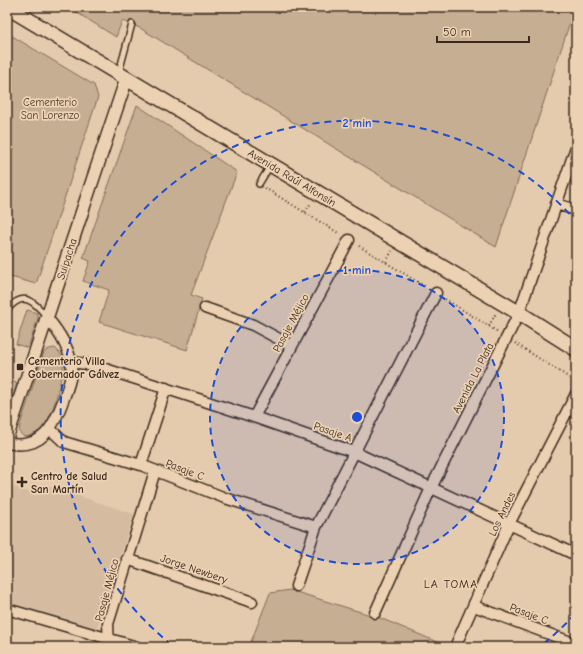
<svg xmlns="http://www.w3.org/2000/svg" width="583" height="654" font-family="'Comic Neue',sans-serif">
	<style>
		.built { fill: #d5bca0 }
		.green { fill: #c6ae93; stroke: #806c58 }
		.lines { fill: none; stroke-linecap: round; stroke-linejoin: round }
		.service-casing { stroke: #3b2a1e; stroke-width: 8 }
		.minor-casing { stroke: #3b2a1e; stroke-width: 13 }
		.tertiary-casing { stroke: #3b2a1e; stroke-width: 15 }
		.secondary-casing { stroke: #3b2a1e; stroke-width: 17 }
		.path { stroke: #3b2a1e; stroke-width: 2; stroke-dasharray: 1 3; stroke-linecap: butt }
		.service { stroke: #ecd2b3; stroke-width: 5 }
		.minor { stroke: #ecd2b3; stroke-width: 10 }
		.tertiary { stroke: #ecd2b3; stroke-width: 12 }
		.secondary { stroke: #ecd2b3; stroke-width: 14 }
		.ring { fill: none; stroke: #1d4ed8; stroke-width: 2; stroke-dasharray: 7 5 }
		.poi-dot { fill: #3b2a1e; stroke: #ecd2b3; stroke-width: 1.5 }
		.labels { text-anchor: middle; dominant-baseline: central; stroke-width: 3.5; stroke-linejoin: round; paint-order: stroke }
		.park-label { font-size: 11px; fill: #503e30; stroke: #ecd2b3 }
		.street-label { font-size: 11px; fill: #3b2a1e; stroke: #ecd2b3 }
		.poi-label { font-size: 11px; font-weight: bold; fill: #3b2a1e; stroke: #ecd2b3; text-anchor: start }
		.neighbourhood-label { font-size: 12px; letter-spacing: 1px; fill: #3b2a1e; stroke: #ecd2b3 }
		.centre { fill: #1d4ed8; stroke: #ecd2b3; stroke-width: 2 }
		.ring-label { font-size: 12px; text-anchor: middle; font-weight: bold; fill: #1d4ed8; stroke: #ecd2b3; stroke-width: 3.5; stroke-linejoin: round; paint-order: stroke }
	</style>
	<rect width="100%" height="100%" fill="#e5cbad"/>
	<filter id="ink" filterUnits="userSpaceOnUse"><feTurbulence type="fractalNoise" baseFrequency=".025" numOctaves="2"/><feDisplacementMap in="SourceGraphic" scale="8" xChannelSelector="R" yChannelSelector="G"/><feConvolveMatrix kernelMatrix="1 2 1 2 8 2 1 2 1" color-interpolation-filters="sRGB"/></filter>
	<g filter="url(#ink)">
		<path class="built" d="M42,484L134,514L96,631L7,602V492L9,485L38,495Z"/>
		<path class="green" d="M68,7H575L496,247L140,28L122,21L116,37Z
			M7,33L94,85L98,97L36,284L7,276Z
			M137,105L237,172L191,295L202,299L187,350L99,322L109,290L83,281L90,261L83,258Z
			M27,310L37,313L38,318L28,348L16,344Z
			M55,348C63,355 64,360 63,369C57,391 54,425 32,435C26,438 23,437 19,432L20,425L44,352L49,349Z
			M7,380L17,383L7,422Z
			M290,590L380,618L447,646V647H249L270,593Z"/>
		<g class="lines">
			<g class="service-casing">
				<path id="service" d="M119,72L132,24
					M259,184L270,166
					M7,310C23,291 33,300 46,316"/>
			</g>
			<g class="minor-casing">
				<path id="minor" d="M556,204L576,210
					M205,308L253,325L292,346
					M71,362L93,365L254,417L354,452L576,555
					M254,417L349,240
					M50,429L64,442L141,465L225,498L316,527
					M7,443C42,451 54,427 64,398C68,387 73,374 71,362C68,346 58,331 48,319
					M141,465L166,388
					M127,559L252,602
					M296,586L316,527L436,293
					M474,606L576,644
					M7,609L137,647
					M375,613L431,488L519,313L576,147
					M109,647L108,624L155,471
					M455,647L509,524L576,394"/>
			</g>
			<g class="tertiary-casing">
				<path id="tertiary" d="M7,437L126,80"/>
			</g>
			<g class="secondary-casing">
				<path id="secondary" d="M7,7L519,313L576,349"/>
			</g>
			<path class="path" d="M265,188L340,234
				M305,212L311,203
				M359,246L426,287
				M386,262L392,251
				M445,299L498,332
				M489,326L496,313
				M515,343L576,382"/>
			<use href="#service" class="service"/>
			<use href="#minor" class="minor"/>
			<use href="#tertiary" class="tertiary"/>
			<use href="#secondary" class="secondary"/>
		</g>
	</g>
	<circle cx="357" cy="417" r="147" fill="#1d4ed8" fill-opacity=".12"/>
	<g class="ring">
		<circle cx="357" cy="417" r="147"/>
		<path d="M575 614A294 294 0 0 1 542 645M172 645A294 294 0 1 1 575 220"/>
	</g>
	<g class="poi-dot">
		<rect x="16" y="363" width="8" height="8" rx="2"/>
		<path d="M20 476h4v4h4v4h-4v4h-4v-4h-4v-4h4z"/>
	</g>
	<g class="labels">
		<g class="park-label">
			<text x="50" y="102">Cementerio<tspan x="50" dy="13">San Lorenzo</tspan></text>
		</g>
		<g class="street-label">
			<text transform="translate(292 178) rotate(31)">Avenida Raúl Alfonsín</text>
			<text transform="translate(67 259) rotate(-72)">Suipacha</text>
			<text transform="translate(291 323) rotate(-62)">Pasaje Méjico</text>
			<text transform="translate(473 378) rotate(-63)">Avenida La Plata</text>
			<text transform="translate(333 432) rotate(19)">Pasaje A</text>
			<text transform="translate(185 470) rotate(21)">Pasaje C</text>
			<text transform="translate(502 514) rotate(-64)">Los Andes</text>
			<text transform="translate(194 569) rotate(19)">Jorge Newbery</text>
			<text transform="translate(107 590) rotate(-75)">Pasaje Méjico</text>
			<text transform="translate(529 614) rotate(21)">Pasaje C</text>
		</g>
		<g class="poi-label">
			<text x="28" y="361">Cementerio Villa<tspan x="28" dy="13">Gobernador Gálvez</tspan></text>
			<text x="31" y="476">Centro de Salud<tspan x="31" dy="13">San Martín</tspan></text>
		</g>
		<g class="neighbourhood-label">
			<text x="451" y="584">LA TOMA</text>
		</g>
	</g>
	<circle cx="357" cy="417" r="6" class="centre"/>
	<g class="ring-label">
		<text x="357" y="127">2 min</text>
		<text x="357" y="274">1 min</text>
	</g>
	<rect width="583" height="654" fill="none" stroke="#ecd2b3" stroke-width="24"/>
	<rect x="12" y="12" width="559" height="630" fill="none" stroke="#3b2a1e" stroke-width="1.5" filter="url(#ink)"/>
	<path d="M437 36v6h92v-6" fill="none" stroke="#3b2a1e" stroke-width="2"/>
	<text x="443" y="36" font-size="12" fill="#3b2a1e" stroke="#ecd2b3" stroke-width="3" paint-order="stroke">50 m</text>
</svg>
